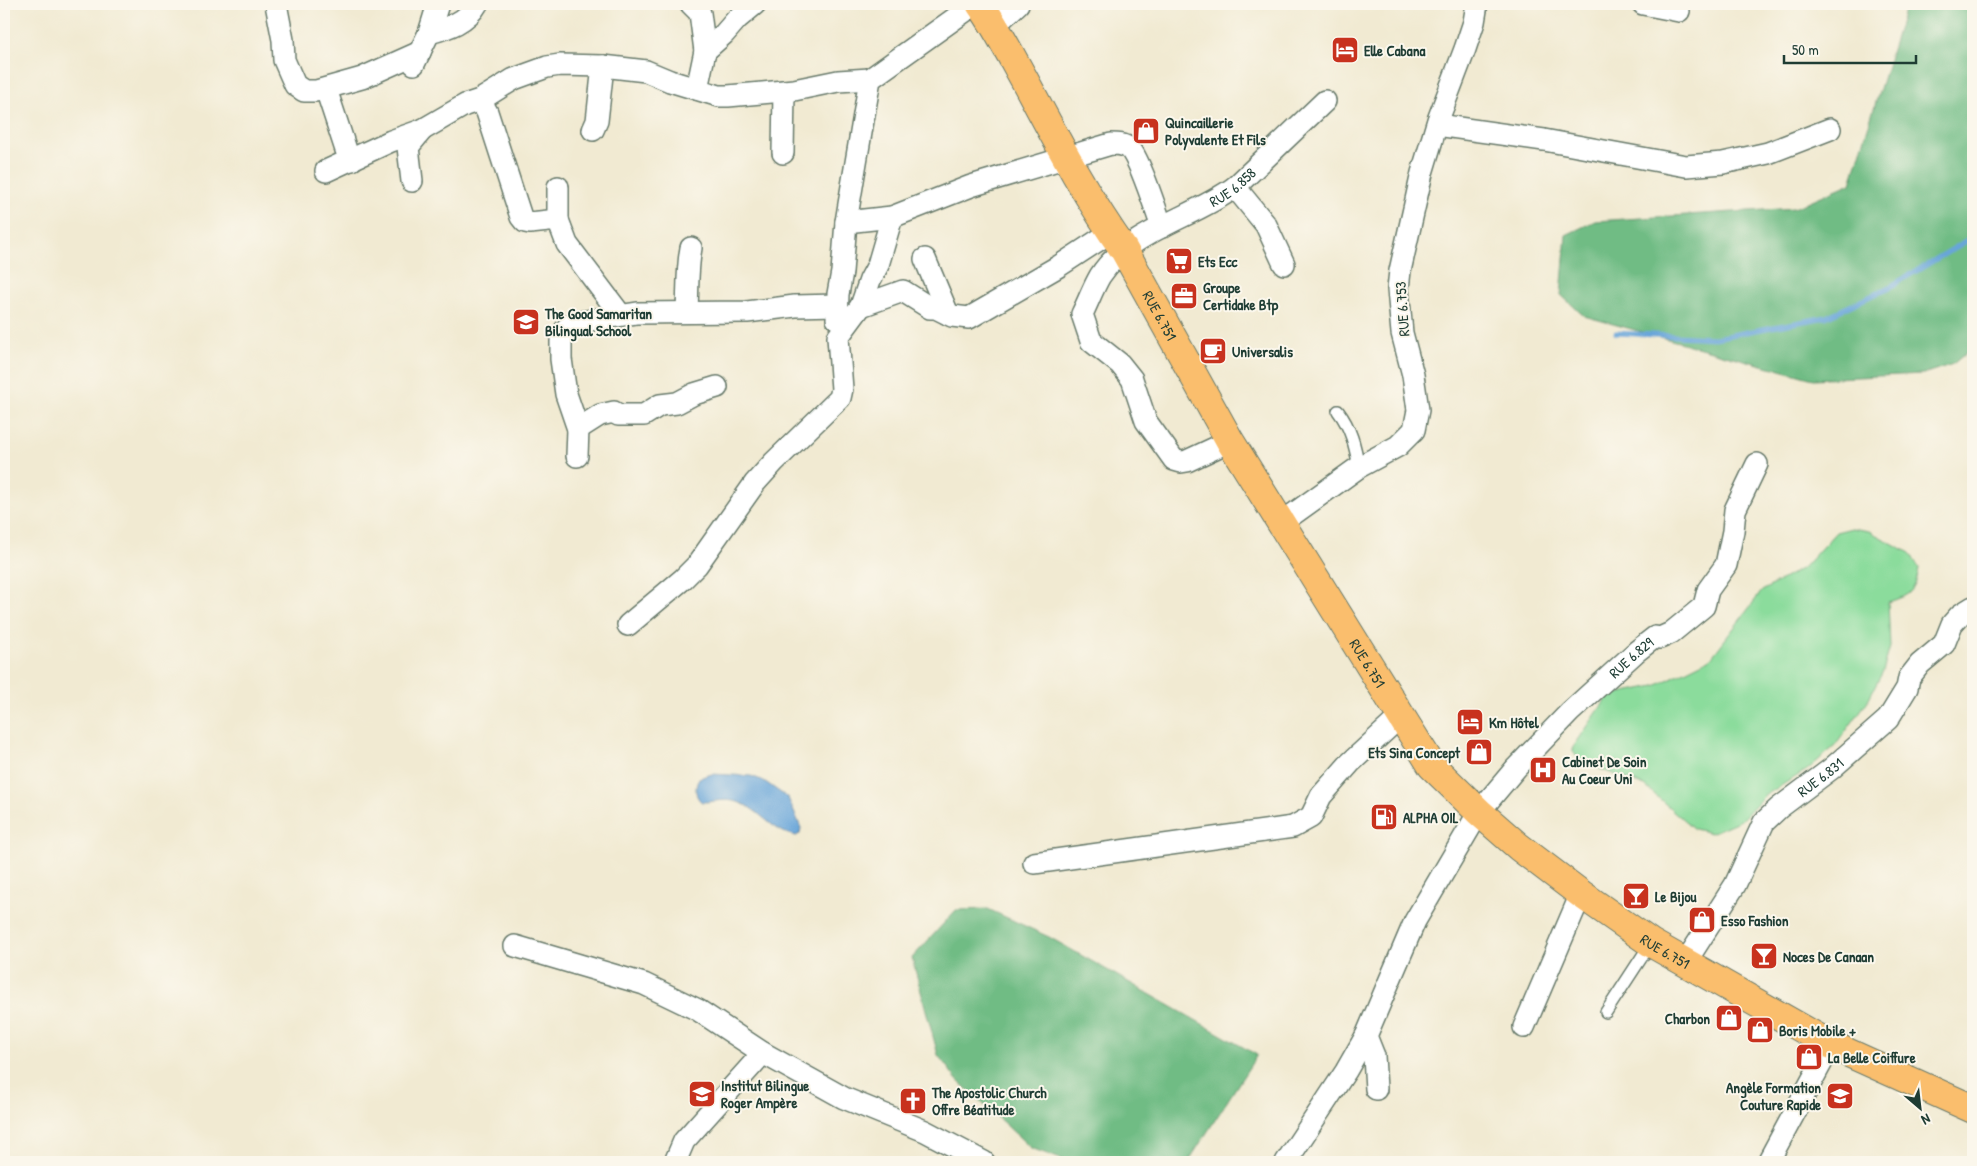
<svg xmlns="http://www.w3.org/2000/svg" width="1977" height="1166" font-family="'Patrick Hand',sans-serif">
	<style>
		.green { fill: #8bdc9c; stroke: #558c68 }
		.forest { fill: #70bc84; stroke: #487c5c }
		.water { fill: #67a5d9; stroke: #437186 }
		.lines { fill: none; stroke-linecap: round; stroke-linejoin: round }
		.stream { stroke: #67a5d9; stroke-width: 5 }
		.lane-casing { stroke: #687a6b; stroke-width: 14 }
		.street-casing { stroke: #687a6b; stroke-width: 24 }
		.primary-casing { stroke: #687a6b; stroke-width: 30 }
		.lane { stroke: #fff; stroke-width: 11 }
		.street { stroke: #fff; stroke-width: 21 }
		.primary { stroke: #fabe6d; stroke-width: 28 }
		.labels { text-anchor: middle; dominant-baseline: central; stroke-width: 4; stroke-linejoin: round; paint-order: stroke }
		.poi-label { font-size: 15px; font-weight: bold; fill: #1f3d34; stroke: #fbf7ec; text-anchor: start }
		.street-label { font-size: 15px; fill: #1f3d34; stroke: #fbf7ec }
	</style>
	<rect width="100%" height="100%" fill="#fbf7ec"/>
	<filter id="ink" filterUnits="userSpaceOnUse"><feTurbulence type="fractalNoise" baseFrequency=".02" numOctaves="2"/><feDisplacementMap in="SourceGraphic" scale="10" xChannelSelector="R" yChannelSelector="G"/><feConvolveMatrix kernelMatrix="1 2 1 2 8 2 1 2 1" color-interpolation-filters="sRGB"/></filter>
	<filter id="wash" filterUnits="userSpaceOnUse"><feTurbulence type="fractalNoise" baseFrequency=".0096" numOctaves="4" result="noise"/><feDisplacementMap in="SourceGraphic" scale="20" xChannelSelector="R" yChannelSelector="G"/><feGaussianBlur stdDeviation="1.12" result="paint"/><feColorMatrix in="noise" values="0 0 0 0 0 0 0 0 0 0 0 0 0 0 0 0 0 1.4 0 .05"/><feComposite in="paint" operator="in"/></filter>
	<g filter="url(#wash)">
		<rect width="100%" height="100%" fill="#f1ead2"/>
		<path class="green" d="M1852,528L1869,531L1910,553L1919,568C1915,592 1911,595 1888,602L1890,647L1883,671L1867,702L1835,746L1807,770L1764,796L1741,820L1711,833L1694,829L1645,786L1581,762L1572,749L1609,695L1655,686L1711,658L1762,591L1804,567L1836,532Z"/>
		<path class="forest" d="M1906,4H1973V347L1953,364L1923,374L1813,379L1584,316L1561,295L1566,235L1595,221L1794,208L1851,183Z
			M988,909L1049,937L1257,1055L1188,1162H1069L1031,1148L957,1080L938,1055L912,958L956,910Z"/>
		<path class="water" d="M712,774L751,776L764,781L788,798L801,828L800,833L797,836C771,833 758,805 733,801C724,799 712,802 702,802C694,797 695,786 699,778Z"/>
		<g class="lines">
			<path class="stream" d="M1616,333L1715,338L1826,317L1888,288L1973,237"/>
		</g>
	</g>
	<g filter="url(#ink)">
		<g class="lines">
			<g class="lane-casing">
				<path id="lane" d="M1338,411C1351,428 1355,446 1359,467
					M1606,1012L1651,943"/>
			</g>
			<g class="street-casing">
				<g id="street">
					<path d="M276,4L283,40L284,60L295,85L304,91H316L362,78L420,52"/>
					<path d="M691,4L700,13L705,51L697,89"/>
					<path d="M1643,4L1679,11"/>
					<path d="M995,25L1018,4"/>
					<path d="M429,33C448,28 467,22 477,4"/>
					<path d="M705,51L724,34L737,19L755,4"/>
					<path d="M414,64L429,33L438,4"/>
					<path d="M326,89L346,150L352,160"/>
					<path d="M480,100L487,112L521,217L525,222L530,223L558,220L567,244L620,314"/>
					<path d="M1437,125L1544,140L1686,166L1723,163L1768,153L1830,129"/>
					<path d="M593,130L597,121L603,66"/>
					<path d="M783,153L784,91"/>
					<path d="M326,171L391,141L422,130L465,105L480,100L514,79L547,67L560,65L603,66L646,71L670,81L719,96H728L794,90L838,81L870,79"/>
					<path d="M412,181L408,147L422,130"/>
					<path d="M1235,187L1266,225L1284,264"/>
					<path d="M558,220V187"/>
					<path d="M846,222L892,217L971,186L1111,144C1118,144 1124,144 1130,149C1140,160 1156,211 1162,227"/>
					<path d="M925,259L948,314"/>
					<path d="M861,306L903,291L930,308H936L952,316L969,318L1059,266L1111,232"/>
					<path d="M687,312C688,290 687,269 691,248"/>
					<path d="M837,319L838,294L842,272L846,222L870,79L975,4"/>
					<path d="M578,429L600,415L614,412L618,415H644L660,405L677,403L694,394L717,387"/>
					<path id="s1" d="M1230,441L1187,461L1181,462L1174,460L1146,421L1132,379L1120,364L1091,341L1082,314C1088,302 1093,288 1100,276C1129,231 1193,218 1235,187L1325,101"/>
					<path d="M577,456L578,429L566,394L561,359V341L565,330L573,323L637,313L747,312L795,306L837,305"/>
					<path d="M1281,523L1359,467L1398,446L1414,430L1418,410L1413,375L1402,333L1398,289L1400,271L1422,173L1438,120L1465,49L1474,22L1477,4"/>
					<path d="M628,625L683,579L697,565L755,483L774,462L840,398L842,389L838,337L861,306L870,280L878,265L892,217"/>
					<path d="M1034,863L1293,827L1311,817L1321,796L1350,763L1400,717"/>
					<path d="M515,946L644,984L698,1010L763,1053"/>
					<path id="s2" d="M1685,963L1735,885L1764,822L1779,808L1831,769L1888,719L1907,688L1909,678L1920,664L1944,644L1952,624L1960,615L1973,607"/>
					<path d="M1524,1027L1581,894"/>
					<path d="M1366,1036L1374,1056L1376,1089"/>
					<path d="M675,1162L684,1141L763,1053L844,1098L925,1131L984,1162"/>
					<path id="s3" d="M1286,1162L1346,1071L1366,1036L1415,921L1479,812L1516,768L1570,712L1637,651L1655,637L1660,638L1671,633L1704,606L1708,590L1726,565L1733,531L1735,510L1757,464"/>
					<path d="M1768,1162L1831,1045"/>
				</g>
			</g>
			<g class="primary-casing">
				<g id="primary">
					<path id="s4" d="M980,4C997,28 1010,54 1024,79C1055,137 1086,197 1124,250L1230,441L1432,766L1479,812L1519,847L1581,894L1651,943L1831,1045L1973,1109"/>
				</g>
			</g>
			<use href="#lane" class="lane"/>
			<use href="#street" class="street"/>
			<use href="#primary" class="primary"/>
		</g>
	</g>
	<defs>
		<g id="hotel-square" transform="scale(1.4375)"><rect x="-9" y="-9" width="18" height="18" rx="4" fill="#c8321e" stroke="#fbf7ec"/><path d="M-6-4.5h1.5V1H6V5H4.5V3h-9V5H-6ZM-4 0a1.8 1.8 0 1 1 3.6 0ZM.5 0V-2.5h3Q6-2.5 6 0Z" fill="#fff"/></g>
		<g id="shop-square" transform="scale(1.4375)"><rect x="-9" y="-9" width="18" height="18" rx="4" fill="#c8321e" stroke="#fbf7ec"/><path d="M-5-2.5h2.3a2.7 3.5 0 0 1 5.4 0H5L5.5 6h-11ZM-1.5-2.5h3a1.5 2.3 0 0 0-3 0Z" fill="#fff"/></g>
		<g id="supermarket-square" transform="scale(1.4375)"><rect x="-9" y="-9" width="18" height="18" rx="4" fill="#c8321e" stroke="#fbf7ec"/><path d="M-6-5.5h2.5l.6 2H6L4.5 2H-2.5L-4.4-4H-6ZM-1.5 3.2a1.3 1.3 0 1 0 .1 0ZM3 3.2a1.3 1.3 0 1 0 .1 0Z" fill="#fff"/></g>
		<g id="office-square" transform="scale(1.4375)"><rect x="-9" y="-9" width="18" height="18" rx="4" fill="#c8321e" stroke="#fbf7ec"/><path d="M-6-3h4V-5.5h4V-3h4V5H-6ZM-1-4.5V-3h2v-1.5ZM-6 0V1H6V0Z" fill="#fff"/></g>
		<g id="school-square" transform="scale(1.4375)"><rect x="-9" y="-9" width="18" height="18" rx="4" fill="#c8321e" stroke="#fbf7ec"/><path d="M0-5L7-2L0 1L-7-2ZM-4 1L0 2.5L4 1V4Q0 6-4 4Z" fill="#fff"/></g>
		<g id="cafe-square" transform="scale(1.4375)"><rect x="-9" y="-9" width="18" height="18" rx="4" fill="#c8321e" stroke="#fbf7ec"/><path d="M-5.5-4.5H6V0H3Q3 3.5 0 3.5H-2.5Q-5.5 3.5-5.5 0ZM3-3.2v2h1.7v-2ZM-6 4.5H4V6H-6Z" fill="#fff"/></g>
		<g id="hospital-square" transform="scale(1.4375)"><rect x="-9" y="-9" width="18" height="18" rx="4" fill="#c8321e" stroke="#fbf7ec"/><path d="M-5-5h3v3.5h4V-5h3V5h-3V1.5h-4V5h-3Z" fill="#fff"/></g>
		<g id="fuel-square" transform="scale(1.4375)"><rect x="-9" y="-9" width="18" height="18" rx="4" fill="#c8321e" stroke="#fbf7ec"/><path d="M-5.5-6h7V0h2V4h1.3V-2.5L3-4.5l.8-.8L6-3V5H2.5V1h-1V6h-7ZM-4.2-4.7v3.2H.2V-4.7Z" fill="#fff"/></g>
		<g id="bar-square" transform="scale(1.4375)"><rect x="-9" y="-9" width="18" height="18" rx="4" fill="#c8321e" stroke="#fbf7ec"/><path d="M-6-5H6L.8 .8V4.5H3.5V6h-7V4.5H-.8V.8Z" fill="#fff"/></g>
		<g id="university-square" transform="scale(1.4375)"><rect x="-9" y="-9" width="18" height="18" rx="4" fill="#c8321e" stroke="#fbf7ec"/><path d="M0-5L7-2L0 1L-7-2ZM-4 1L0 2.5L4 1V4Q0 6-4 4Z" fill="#fff"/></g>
		<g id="church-square" transform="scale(1.4375)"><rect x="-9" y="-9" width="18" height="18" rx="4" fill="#c8321e" stroke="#fbf7ec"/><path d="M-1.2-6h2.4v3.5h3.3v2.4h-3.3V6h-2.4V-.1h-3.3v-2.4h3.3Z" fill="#fff"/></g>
	</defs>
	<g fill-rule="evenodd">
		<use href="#hotel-square" x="1345" y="50"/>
		<use href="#shop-square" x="1146" y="131"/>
		<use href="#supermarket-square" x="1179" y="261"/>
		<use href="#office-square" x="1184" y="296"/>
		<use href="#school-square" x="526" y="322"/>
		<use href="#cafe-square" x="1213" y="351"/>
		<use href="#hotel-square" x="1470" y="722"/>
		<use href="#shop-square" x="1479" y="752"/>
		<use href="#hospital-square" x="1543" y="770"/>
		<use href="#fuel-square" x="1384" y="817"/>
		<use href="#bar-square" x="1636" y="896"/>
		<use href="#shop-square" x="1702" y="920"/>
		<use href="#bar-square" x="1764" y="956"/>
		<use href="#shop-square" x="1729" y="1018"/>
		<use href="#shop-square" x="1760" y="1030"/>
		<use href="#shop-square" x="1809" y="1057"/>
		<use href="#school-square" x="702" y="1094"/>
		<use href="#university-square" x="1840" y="1096"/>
		<use href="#church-square" x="913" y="1101"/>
	</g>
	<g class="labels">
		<g class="poi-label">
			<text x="1364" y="50">Elle Cabana</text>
			<text x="1165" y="122">Quincaillerie<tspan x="1165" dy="17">Polyvalente Et Fils</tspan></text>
			<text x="1198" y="261">Ets Ecc</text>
			<text x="1203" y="287">Groupe<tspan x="1203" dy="17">Certidake Btp</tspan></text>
			<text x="545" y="313">The Good Samaritan<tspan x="545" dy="17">Bilingual School</tspan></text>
			<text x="1232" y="351">Universalis</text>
			<text x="1489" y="722">Km Hôtel</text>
			<text x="1460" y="752" text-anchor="end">Ets Sina Concept</text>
			<text x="1562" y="761">Cabinet De Soin<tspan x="1562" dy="17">Au Coeur Uni</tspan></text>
			<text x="1403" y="817">ALPHA OIL</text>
			<text x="1655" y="896">Le Bijou</text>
			<text x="1721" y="920">Esso Fashion</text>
			<text x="1783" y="956">Noces De Canaan</text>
			<text x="1710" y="1018" text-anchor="end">Charbon</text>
			<text x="1779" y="1030">Boris Mobile +</text>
			<text x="1828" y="1057">La Belle Coiffure</text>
			<text x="721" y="1085">Institut Bilingue<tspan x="721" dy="17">Roger Ampère</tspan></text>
			<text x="1821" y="1087" text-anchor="end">Angèle Formation<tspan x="1821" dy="17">Couture Rapide</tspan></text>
			<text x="932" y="1092">The Apostolic Church<tspan x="932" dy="17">Offre Béatitude</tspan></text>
		</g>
		<g class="street-label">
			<text stroke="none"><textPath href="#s1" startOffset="441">RUE 6.858</textPath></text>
			<text transform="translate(1402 309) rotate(-94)">RUE 6.753</text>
			<text stroke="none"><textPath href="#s4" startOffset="360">RUE 6.751</textPath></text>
			<text stroke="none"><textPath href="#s3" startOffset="618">RUE 6.829</textPath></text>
			<text stroke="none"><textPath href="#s4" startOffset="765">RUE 6.751</textPath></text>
			<text stroke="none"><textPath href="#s2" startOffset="234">RUE 6.831</textPath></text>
			<text stroke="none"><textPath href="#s4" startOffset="1185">RUE 6.751</textPath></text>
		</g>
	</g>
	<rect width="1977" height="1166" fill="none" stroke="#fbf7ec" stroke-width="20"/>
	<g transform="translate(1920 1108) rotate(152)" stroke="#fbf7ec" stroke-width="4" paint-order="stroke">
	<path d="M0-4L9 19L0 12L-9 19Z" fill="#1f3d34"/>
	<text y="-8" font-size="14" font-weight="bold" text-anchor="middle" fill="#1f3d34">N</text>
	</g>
	<path d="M1784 55v8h132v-8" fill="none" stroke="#1f3d34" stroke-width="2.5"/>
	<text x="1792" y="55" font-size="15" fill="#1f3d34" stroke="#fbf7ec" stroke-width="4" paint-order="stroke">50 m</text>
</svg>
